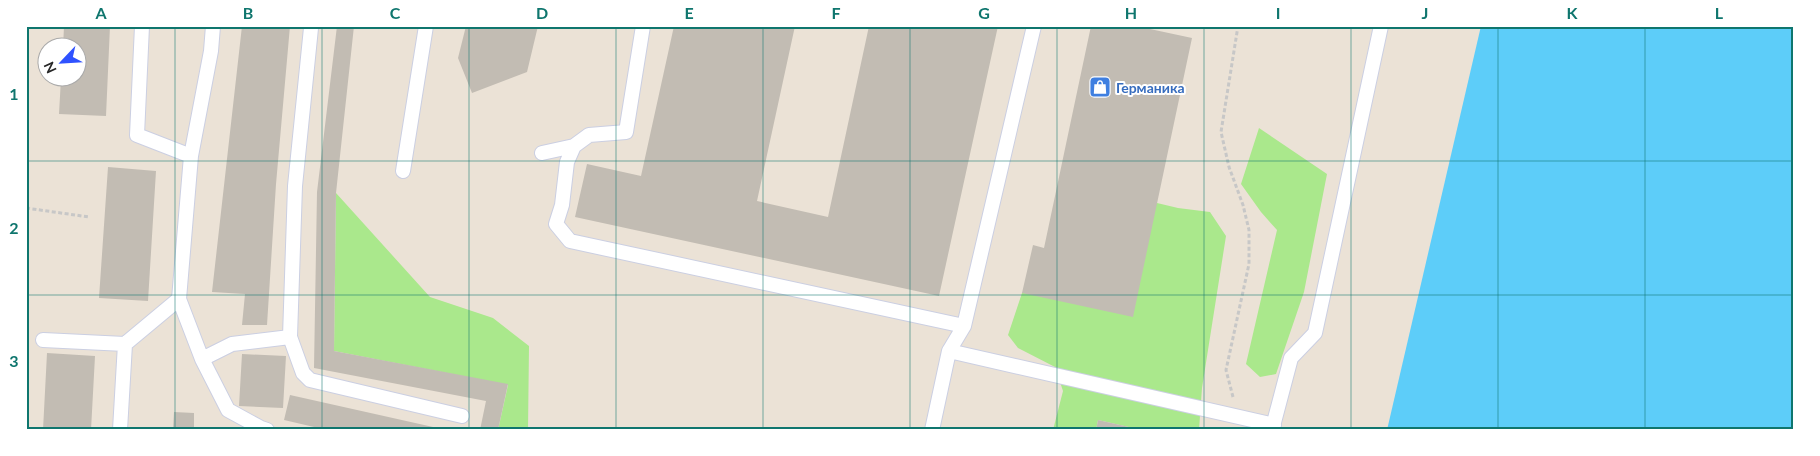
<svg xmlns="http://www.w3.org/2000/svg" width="1820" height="456" font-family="Lato,sans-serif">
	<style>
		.green { fill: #aae88c }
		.water { fill: #5dcdf9 }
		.building { fill: #c2bcb3 }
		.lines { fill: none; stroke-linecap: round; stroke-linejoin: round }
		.service-casing { stroke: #cbcfe2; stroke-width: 16 }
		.path { stroke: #c7c7c7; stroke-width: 3; stroke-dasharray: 4 2.5; stroke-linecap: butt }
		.service { stroke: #fff; stroke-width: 14 }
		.grid { fill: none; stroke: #0f766e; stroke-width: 1; stroke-opacity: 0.55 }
		.labels { text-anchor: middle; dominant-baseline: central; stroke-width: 4; stroke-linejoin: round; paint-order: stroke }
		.shop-label { font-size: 14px; font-weight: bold; fill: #366cbe; stroke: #fff; text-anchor: start }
		.neatline { fill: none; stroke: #0f766e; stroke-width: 2 }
		.grid-label { font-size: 16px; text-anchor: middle; font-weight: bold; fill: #0f766e }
	</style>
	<rect width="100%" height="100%" fill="#ebe2d6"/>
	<path class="green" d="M1259,128L1327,174L1304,292L1276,374L1260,377L1246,364L1277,230L1261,212L1241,184Z
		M336,193L430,297L493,318L529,346L528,430H498L508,385L334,351Z
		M1157,203L1178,208L1210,212L1226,236L1202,388L1199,430H1142L1098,420L1096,430H1053L1063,391L1055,367L1018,348L1008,335L1022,293Z"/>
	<path class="water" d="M1481,26H1794V430H1387Z"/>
	<path class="building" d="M64,26H110L106,116L59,114L61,78H78V48H63Z
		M242,26H290L276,184L267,325H242L245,294L212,292Z
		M337,26H354L336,193L334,351L508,384L498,430H480L486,401L314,368L317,192Z
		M466,26H538L527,72L472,93L458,58Z
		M674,26H795L757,201L828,217L869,26H998L939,296L575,217L587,164L641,176Z
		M1091,26H1136L1192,38L1133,317L1022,293L1033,245L1044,248Z
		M108,167L156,171L148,301L99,298Z
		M47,353L95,356L91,430H43Z
		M242,354L286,356L283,408L239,406Z
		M290,395L442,429V430H327L284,420Z
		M174,412L194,413V430H173Z
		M1098,420L1138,429V430H1096Z"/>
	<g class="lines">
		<g class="service-casing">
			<path id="service" d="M142,26L137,135L191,156
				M643,26L626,132L589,135L574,146L567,162L562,205L556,224L570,241L964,326
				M311,28L295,186L290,337L303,373L310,380L462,416
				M542,153L574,146
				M403,171L426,26
				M179,299L202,359L228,410L261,428L267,430
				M43,340L125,344L179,299L191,156L211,51L213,26
				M949,351L1274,425
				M202,359L232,344L290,337
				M120,430L125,344
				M932,430L949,351L964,326L1034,26
				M1272,430L1291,358L1315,333L1381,26"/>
		</g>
		<path class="path" d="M26,208L89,217
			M1233,397L1226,370L1249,264V230L1243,205L1229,167L1221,132L1238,26"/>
		<use href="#service" class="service"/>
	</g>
	<path class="grid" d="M175,26V430M322,26V430M469,26V430M616,26V430M763,26V430M910,26V430M1057,26V430M1204,26V430M1351,26V430M1498,26V430M1645,26V430M26,161H1794M26,295H1794"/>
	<defs>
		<g id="shop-square" transform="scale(1.125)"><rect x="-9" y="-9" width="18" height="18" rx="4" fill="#3f7fe0" stroke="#fff"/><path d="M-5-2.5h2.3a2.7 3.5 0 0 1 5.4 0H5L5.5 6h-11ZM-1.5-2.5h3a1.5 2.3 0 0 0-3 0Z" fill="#fff"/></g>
	</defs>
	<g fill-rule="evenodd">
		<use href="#shop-square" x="1100" y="87"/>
	</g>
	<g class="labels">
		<g class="shop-label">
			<text x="1116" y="87">Германика</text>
		</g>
	</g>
	<rect width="1820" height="456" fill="none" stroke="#ffffff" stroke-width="55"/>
	<g transform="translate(62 62) rotate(245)"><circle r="24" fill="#ffffff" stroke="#a9a9a9"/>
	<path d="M0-4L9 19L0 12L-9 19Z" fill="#2f52ff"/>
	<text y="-8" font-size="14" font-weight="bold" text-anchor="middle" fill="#272727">N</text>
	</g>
	<rect x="28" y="28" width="1764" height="400" class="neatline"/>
	<g class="grid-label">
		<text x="101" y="19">A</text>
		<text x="248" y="19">B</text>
		<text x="395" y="19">C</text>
		<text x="542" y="19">D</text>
		<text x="689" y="19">E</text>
		<text x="836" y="19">F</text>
		<text x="984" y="19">G</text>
		<text x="1131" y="19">H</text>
		<text x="1278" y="19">I</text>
		<text x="1425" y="19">J</text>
		<text x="1572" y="19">K</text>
		<text x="1719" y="19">L</text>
		<text x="14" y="100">1</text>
		<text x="14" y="234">2</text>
		<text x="14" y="367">3</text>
	</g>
</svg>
